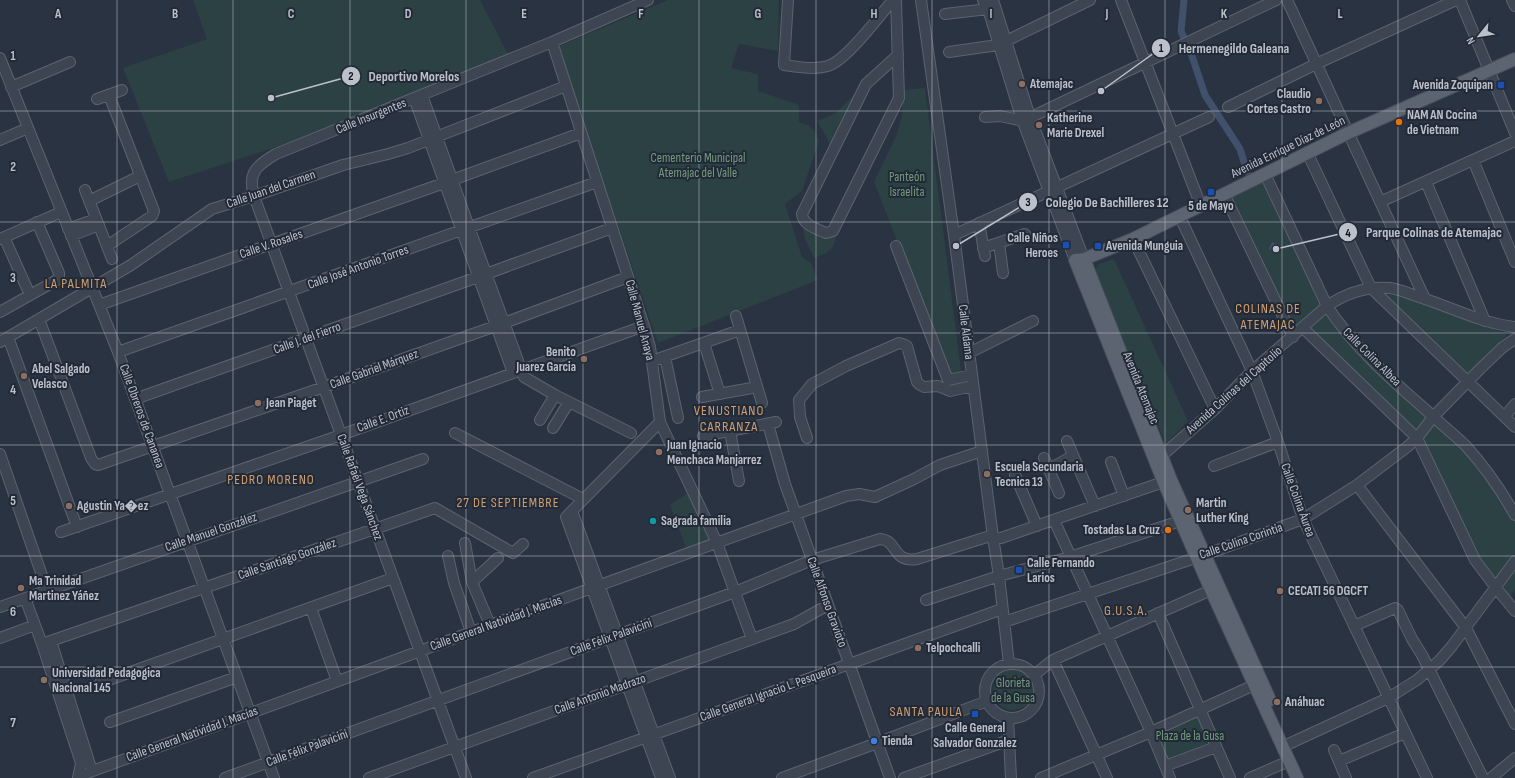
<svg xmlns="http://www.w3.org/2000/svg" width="1515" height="778" font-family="'Sofia Sans Condensed',sans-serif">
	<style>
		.green { fill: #2c4144 }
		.water { fill: #42516b }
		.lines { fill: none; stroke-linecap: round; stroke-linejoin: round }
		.canal { stroke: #42516b; stroke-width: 7 }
		.minor-casing { stroke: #5c636f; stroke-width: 12 }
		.major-casing { stroke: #474e5b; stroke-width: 14 }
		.minor { stroke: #3e4552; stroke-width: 10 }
		.major { stroke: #5c6471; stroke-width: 12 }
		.grid { fill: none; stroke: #bbc0cb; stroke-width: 1; stroke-opacity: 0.55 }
		.education-dot { fill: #8d6e63; stroke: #222a37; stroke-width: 1.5 }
		.transit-dot { fill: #1a4fb4; stroke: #222a37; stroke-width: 1.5 }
		.food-dot { fill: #e8710a; stroke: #222a37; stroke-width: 1.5 }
		.culture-dot { fill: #0f9aa8; stroke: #222a37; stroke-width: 1.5 }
		.shop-dot { fill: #3f7fe0; stroke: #222a37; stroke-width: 1.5 }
		.labels { text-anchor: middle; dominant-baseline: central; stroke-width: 4; stroke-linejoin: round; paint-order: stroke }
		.poi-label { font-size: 13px; font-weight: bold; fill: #bbc0cb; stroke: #222a37; text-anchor: start }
		.street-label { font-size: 13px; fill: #bbc0cb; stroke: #222a37 }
		.park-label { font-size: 13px; fill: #749b7e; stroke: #222a37 }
		.neighbourhood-label { font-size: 14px; letter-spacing: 1px; fill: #cf9f72; stroke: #222a37 }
		.grid-label { font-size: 13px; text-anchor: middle; font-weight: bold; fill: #bbc0cb; stroke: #222a37; stroke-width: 4; stroke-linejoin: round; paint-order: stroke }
		.leader { fill: none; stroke: #bbc0cb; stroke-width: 1.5 }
		.callout-dot { fill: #bbc0cb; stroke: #222a37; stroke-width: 1.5 }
		.mark-label { font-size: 12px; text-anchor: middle; font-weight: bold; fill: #111 }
		.callout-label { font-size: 14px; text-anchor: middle; font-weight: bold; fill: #bbc0cb; stroke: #222a37; stroke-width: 4; stroke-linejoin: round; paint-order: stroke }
	</style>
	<rect width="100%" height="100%" fill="#293342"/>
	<path class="green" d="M193,0H480L509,56L334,128L169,182L123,68L207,39Z
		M668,0H779L778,51L739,44L731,68L758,74V91L799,105V122C812,126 814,128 819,141L802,191L785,204L802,257L811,263L818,280L658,343L557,47Z
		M925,88L961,371L950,376L874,182L896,136L902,116L903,90Z
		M855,93L859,95L831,148L826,136L817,121L836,113Z
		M1264,178L1324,304L1293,331L1229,195Z
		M803,228L823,238L825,234L836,232C836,249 829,253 814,258L805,239Z
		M1114,259L1188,421L1166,444L1094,271L1099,264Z
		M1384,294C1410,296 1436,308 1461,317C1476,323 1492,327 1507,335L1467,376Z
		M1327,312L1430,415L1416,434L1307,328Z
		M1435,422L1456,442L1477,466L1507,507L1515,521V553L1495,582L1476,556L1421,439Z
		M688,493L710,542L687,550L670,505Z
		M1515,565V589L1509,598L1499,589Z
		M993 690a20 20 0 1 1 40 0a20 20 0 1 1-40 0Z
		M1199,714L1212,744L1169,762L1156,733Z"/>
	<path class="water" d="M1272,242L1279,245L1277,252L1269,249Z"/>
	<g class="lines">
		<path class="canal" d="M1184,0L1181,31L1184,38
			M1189,47L1205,95L1240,149L1247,172"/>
		<g class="minor-casing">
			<path id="minor" d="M788,0L784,65C798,67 814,70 828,66C847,60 879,16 893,0
				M896,0L899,98L833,231L826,233C817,229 803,225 802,214L866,84L898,55
				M921,0L954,235L993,537L999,576L1009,664
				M983,0L988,9L1022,120L1075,260
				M993,0L1030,117L1084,259
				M1121,0L1201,206
				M1287,0L1425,299
				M1460,0L1515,133
				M1512,0L1515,6
				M945,14L988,9
				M552,42L644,326L650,347L660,422L717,543L752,639
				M949,52L998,45L1090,0
				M0,58L118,352L274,778
				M11,87L70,62
				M422,95L469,227L524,377L555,395L631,433
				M414,98L513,373
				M97,99L122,90
				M1228,107L1316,64L1456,0
				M985,117L1000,116L1023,121L1276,0
				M0,140L28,128
				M1307,152L1371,288L1515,427
				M1473,160L1515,262
				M1265,174L1327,306C1355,349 1395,383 1434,417C1444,427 1456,436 1466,446C1485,467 1501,490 1515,515
				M452,180L581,133
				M1426,182L1485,321
				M85,190L112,259
				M1224,194L1293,337
				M89,201L140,176
				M1380,202L1515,141
				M1180,217L1252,371L1278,442L1303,519L1427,778
				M979,223L985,256
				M68,229L96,219
				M954,235L1209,117
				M71,236L99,225
				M4,237L30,295
				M0,239L61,212
				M1133,239L1215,409
				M999,243L1003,273
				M107,246L152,216L154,211L109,95
				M896,246L948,380L972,375
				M983,248L1025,234
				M486,274L612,228
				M99,305L444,183
				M0,312L57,280L59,276V273L37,222
				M736,316L762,403
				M39,319L91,458L95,464L98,465L324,387L504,323L628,277
				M1303,328L1417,438L1475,560L1496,588L1515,611
				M8,337L77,527
				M0,342L131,265L212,209L254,196L343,165L388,154L408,148L566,86
				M704,343L720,394
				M118,352L597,182
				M969,353L1033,321
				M665,357L678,418
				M652,361L740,330
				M702,397L757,387
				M135,399L478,277
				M1505,416L1515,404
				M540,420L555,395
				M660,422L566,517L661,778
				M768,424L785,484L890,778
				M553,428L569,402
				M730,431L739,481
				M455,433L583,499
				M703,436L776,422
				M807,438L800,417L799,400L812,384L846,366L899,343L903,344L907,346L917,382L920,385L924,387L938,386L950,391L973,386
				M1067,441L1095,506
				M0,454L47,590
				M1044,458L1059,493
				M1157,460L1215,409L1252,371L1327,306C1346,293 1367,286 1390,288C1399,289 1408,293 1416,296C1449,306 1480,323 1515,327
				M1111,462L1124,496
				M1214,466L1278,442
				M1049,469L1073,456
				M1015,475L1037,526
				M1357,485L1466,628L1515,724
				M572,511L670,778
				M1054,520L1151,732L1170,778
				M61,532L341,435L644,326
				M465,543L472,582L490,625
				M448,556L454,583L471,632
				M472,582L498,558
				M25,598L42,644L81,763L78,778
				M926,600L999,576L1070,557L1180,521
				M0,607L423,459
				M311,608L337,681
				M1158,613L1230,778
				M1004,622L1204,555L1303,519L1357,485L1407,447L1417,438L1433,417L1480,369L1503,347L1515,339
				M1354,626L1395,608L1398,610L1412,639L1422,655L1483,778
				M0,638L35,625
				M51,641L92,771
				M42,644L435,508L513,553L523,544
				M1053,660L1107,778
				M985 691a27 27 0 1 1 54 0a27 27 0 1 1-54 0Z
				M1034,675L1053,660L1211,590
				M100,683L393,578
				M1008,718L1011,778
				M110,722L237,677
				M1282,747L1388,698L1417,680L1440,660L1452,646L1515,561
				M1334,750L1346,778
				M1339,761L1405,733
				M1165,766L1216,747
				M79,776L420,651L490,625L846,496L859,494L875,497L914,479L940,465L982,451
				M225,778L735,592L812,560L880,539C898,540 892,563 917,559L987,537L1001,538L1169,480
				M369,778L794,624L828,605
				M466,778L254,196C247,173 257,165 276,154L552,42L648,0
				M533,778L1002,609
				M782,778L877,743L987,701
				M904,778L1009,740
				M1041,778L1151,732L1254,685
				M1250,778L1289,761
				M1491,778L1515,758"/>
		</g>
		<g class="major-casing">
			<path id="major" d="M1084,259L1171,480L1270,700
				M1297,778L1211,590L1164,483L1075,260L1084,259L1133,239L1348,133L1515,59"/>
		</g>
		<use href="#minor" class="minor"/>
		<use href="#major" class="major"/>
	</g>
	<path class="grid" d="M117,0V778M233,0V778M350,0V778M466,0V778M583,0V778M699,0V778M816,0V778M932,0V778M1049,0V778M1165,0V778M1282,0V778M1398,0V778M0,111H1515M0,222H1515M0,333H1515M0,445H1515M0,556H1515M0,667H1515"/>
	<g class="education-dot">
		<circle cx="1022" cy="84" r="4"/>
		<circle cx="1319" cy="101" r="4"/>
		<circle cx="1039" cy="125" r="4"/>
		<circle cx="584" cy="359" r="4"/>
		<circle cx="24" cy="376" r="4"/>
		<circle cx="258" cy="403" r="4"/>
		<circle cx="659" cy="452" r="4"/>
		<circle cx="987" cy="474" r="4"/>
		<circle cx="69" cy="506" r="4"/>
		<circle cx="1188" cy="510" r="4"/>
		<circle cx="21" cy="588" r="4"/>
		<circle cx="1280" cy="591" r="4"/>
		<circle cx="918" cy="648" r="4"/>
		<circle cx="44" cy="680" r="4"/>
		<circle cx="1277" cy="702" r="4"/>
	</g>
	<g class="transit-dot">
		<rect x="1497" y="81" width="8" height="8" rx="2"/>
		<rect x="1207" y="188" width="8" height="8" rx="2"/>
		<rect x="1062" y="241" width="8" height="8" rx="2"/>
		<rect x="1094" y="242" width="8" height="8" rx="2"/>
		<rect x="1015" y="566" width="8" height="8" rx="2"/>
		<rect x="971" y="710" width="8" height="8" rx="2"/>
	</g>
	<g class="food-dot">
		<circle cx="1399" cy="122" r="4"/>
		<circle cx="1168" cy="530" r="4"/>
	</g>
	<circle class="culture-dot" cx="653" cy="521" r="4"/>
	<circle class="shop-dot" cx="874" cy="741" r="4"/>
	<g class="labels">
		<g class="poi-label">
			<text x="1030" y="84">Atemajac</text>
			<text x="1493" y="85" text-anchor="end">Avenida Zoquipan</text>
			<text x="1311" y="94" text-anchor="end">Claudio<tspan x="1311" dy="15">Cortes Castro</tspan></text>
			<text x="1407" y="115">NAM AN Cocina<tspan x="1407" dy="15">de Vietnam</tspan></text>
			<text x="1047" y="118">Katherine<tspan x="1047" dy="15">Marie Drexel</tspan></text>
			<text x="1211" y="206" text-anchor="middle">5 de Mayo</text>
			<text x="1058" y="238" text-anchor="end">Calle Niños<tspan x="1058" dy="15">Heroes</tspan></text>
			<text x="1106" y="246">Avenida Munguia</text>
			<text x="576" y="352" text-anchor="end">Benito<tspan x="576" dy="15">Juarez Garcia</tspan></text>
			<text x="32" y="369">Abel Salgado<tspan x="32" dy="15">Velasco</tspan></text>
			<text x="266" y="403">Jean Piaget</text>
			<text x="667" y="445">Juan Ignacio<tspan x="667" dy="15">Menchaca Manjarrez</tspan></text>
			<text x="995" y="467">Escuela Secundaria<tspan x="995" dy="15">Tecnica 13</tspan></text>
			<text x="1196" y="503">Martin<tspan x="1196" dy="15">Luther King</tspan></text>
			<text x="77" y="506">Agustin Ya�ez</text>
			<text x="661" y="521">Sagrada familia</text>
			<text x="1160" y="530" text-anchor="end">Tostadas La Cruz</text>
			<text x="1027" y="563">Calle Fernando<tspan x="1027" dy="15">Larios</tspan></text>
			<text x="29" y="581">Ma Trinidad<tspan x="29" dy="15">Martinez Yáñez</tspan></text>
			<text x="1288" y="591">CECATI 56 DGCFT</text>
			<text x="926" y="648">Telpochcalli</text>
			<text x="52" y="673">Universidad Pedagogica<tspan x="52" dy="15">Nacional 145</tspan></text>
			<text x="1285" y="702">Anáhuac</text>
			<text x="975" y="728" text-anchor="middle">Calle General<tspan x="975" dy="15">Salvador Gonzalez</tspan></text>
			<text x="882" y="741">Tienda</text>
		</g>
		<g class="street-label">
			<text transform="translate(371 116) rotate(-22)">Calle Insurgentes</text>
			<text transform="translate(1288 147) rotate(-26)">Avenida Enrique Díaz de León</text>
			<text transform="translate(271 189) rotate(-19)">Calle Juan del Carmen</text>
			<text transform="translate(271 244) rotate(-19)">Calle V. Rosales</text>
			<text transform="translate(358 267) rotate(-20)">Calle José Antonio Torres</text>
			<text transform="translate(640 320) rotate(75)">Calle Manuel Anaya</text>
			<text transform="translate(966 332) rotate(83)">Calle Aldama</text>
			<text transform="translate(307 338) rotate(-20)">Calle J. del Fierro</text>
			<text transform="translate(1372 357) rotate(45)">Calle Colina Albea</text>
			<text transform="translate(374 369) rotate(-20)">Calle Gabriel Márquez</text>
			<text transform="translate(1141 388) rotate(68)">Avenida Atemajac</text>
			<text transform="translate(1234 390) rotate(-42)">Avenida Colinas del Capitolio</text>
			<text transform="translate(142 416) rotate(70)">Calle Obreros de Cananea</text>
			<text transform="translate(383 419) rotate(-20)">Calle E. Ortiz</text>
			<text transform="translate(360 487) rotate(70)">Calle Rafaél Vega Sánchez</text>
			<text transform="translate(1298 500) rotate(70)">Calle Colina Áurea</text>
			<text transform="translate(211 532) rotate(-19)">Calle Manuel González</text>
			<text transform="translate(1241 541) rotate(-19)">Calle Colina Corintia</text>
			<text transform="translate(287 559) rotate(-19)">Calle Santiago González</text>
			<text transform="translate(827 602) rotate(70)">Calle Alfonso Gravioto</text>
			<text transform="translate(496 623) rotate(-20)">Calle General Natividad J. Macías</text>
			<text transform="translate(611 637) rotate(-20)">Calle Félix Palavicini</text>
			<text transform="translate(768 693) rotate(-20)">Calle General Ignacio L. Pesqueira</text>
			<text transform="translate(600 694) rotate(-20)">Calle Antonio Madrazo</text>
			<text transform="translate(192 734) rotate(-20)">Calle General Natividad J. Macías</text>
			<text transform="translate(307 748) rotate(-20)">Calle Félix Palavicini</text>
		</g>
		<g class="park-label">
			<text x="698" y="158">Cementerio Municipal<tspan x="698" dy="15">Atemajac del Valle</tspan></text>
			<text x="907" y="177">Panteón<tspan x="907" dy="15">Israelita</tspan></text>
			<text x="1013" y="683">Glorieta<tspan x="1013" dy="15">de la Gusa</tspan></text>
			<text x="1190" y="736">Plaza de la Gusa</text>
		</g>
		<g class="neighbourhood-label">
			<text x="76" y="283">LA PALMITA</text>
			<text x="1268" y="308">COLINAS DE<tspan x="1268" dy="16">ATEMAJAC</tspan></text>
			<text x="729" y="410">VENUSTIANO<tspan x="729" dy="16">CARRANZA</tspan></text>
			<text x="271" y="479">PEDRO MORENO</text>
			<text x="508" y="502">27 DE SEPTIEMBRE</text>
			<text x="1126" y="610">G.U.S.A.</text>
			<text x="926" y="711">SANTA PAULA</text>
		</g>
	</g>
	<g class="grid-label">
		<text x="58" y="18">A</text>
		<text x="175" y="18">B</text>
		<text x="291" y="18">C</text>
		<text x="408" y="18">D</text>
		<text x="524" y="18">E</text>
		<text x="641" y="18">F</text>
		<text x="758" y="18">G</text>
		<text x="874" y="18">H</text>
		<text x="991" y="18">I</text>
		<text x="1107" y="18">J</text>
		<text x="1224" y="18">K</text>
		<text x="1340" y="18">L</text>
		<text x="13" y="60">1</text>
		<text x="13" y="171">2</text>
		<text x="13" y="282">3</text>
		<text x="13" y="394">4</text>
		<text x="13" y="505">5</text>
		<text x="13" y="616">6</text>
		<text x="13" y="727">7</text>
	</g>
	<path class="leader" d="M1101 91L1161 48M271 98L351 76M956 246L1028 202M1276 249L1348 232"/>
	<g class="callout-dot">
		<circle cx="1101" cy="91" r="4"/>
		<circle cx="271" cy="98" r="4"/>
		<circle cx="956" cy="246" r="4"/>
		<circle cx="1276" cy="249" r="4"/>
		<circle cx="1161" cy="48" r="10"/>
		<circle cx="351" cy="76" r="10"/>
		<circle cx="1028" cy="202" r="10"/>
		<circle cx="1348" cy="232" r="10"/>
	</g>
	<g class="mark-label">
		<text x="1161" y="52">1</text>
		<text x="351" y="80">2</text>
		<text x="1028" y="206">3</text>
		<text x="1348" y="237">4</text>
	</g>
	<g class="callout-label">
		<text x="1234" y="53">Hermenegildo Galeana</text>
		<text x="414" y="81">Deportivo Morelos</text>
		<text x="1107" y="207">Colegio De Bachilleres 12</text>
		<text x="1434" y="237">Parque Colinas de Atemajac</text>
	</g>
	<g transform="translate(1479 36) rotate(240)" stroke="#222a37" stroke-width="3" paint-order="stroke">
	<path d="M0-3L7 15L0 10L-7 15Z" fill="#bbc0cb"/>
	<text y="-6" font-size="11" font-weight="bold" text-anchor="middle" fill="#bbc0cb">N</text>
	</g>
</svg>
